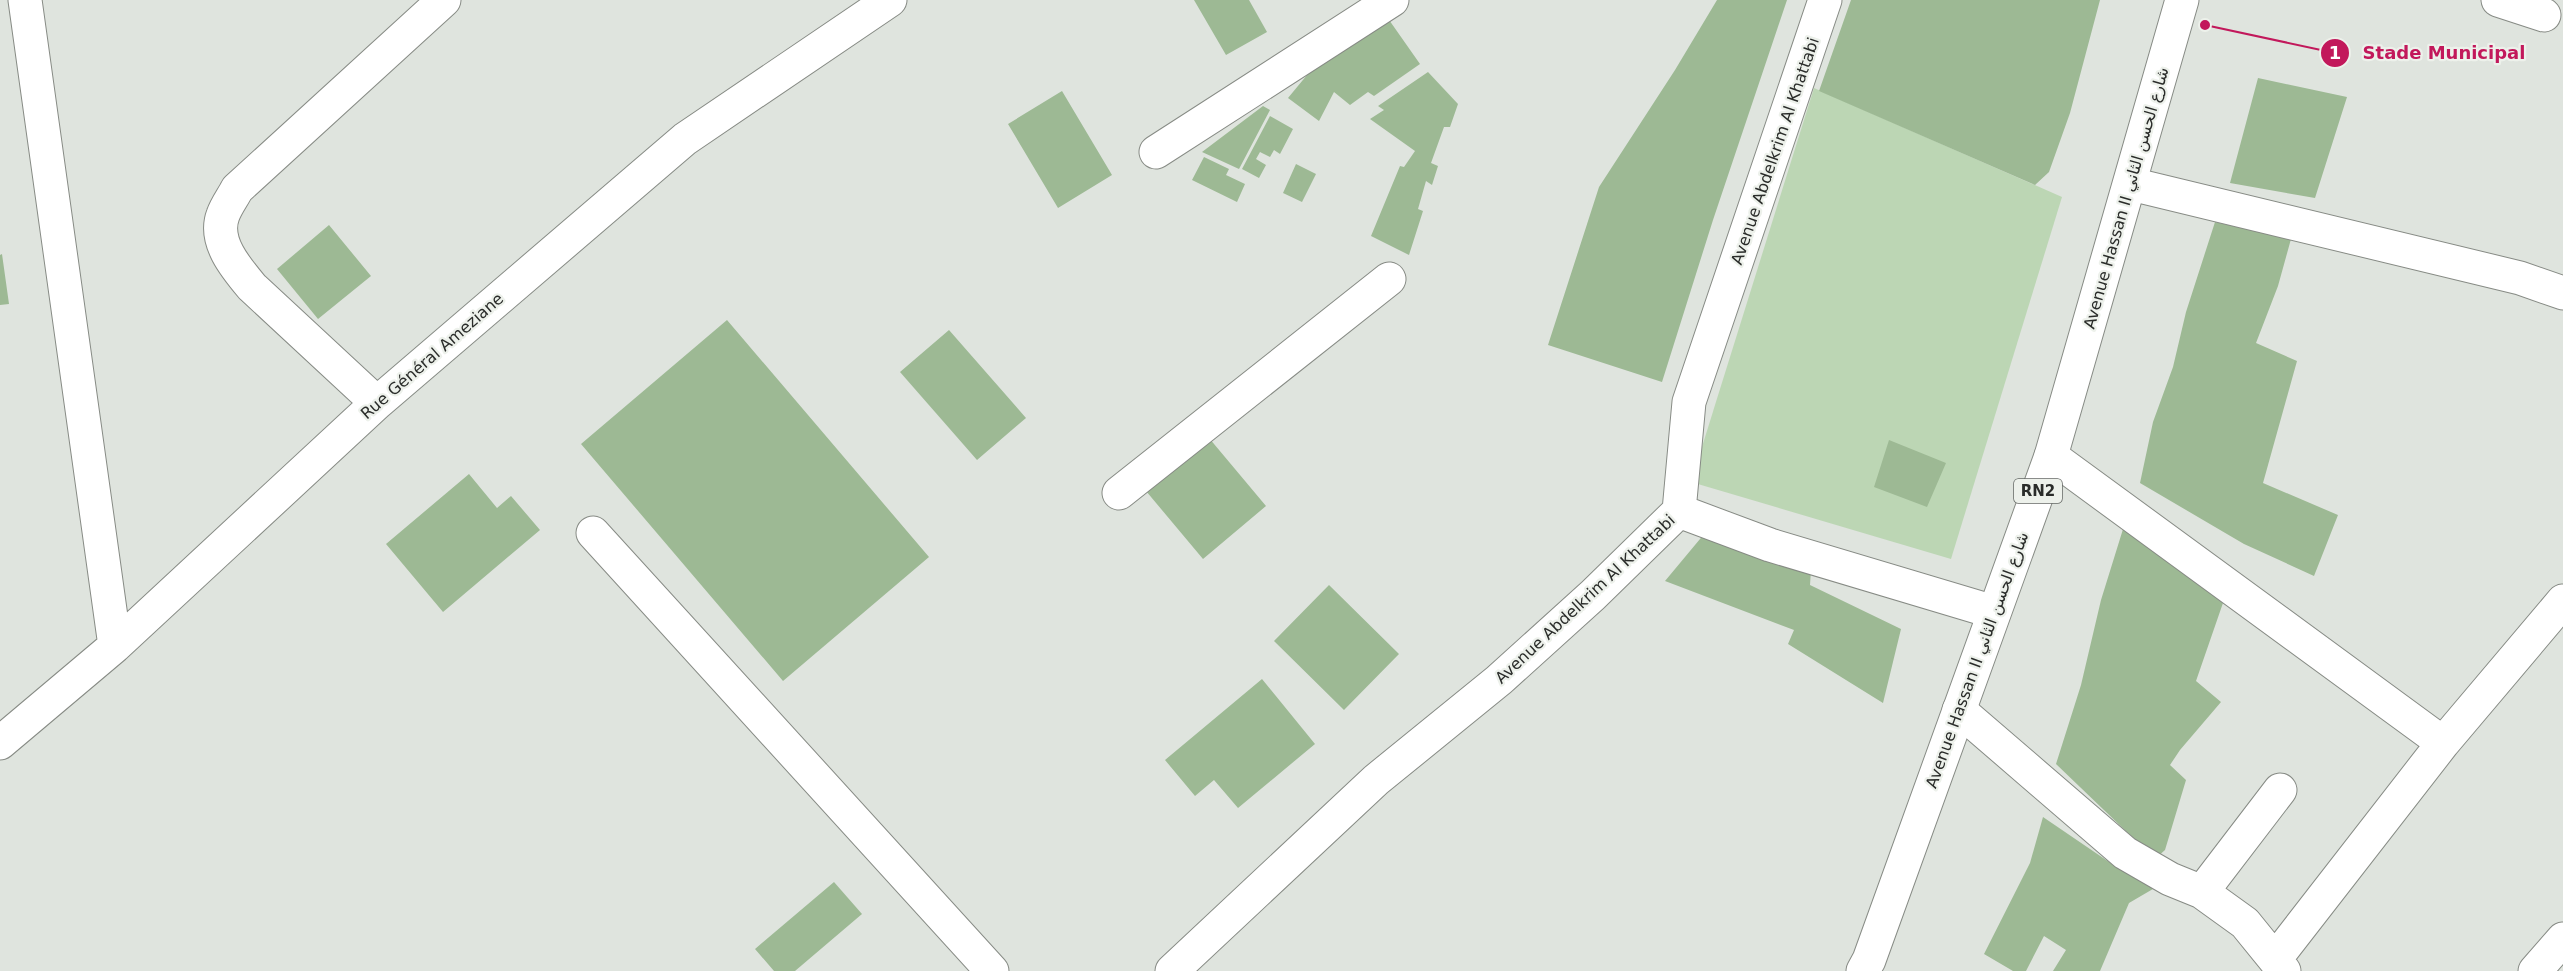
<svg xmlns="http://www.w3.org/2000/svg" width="2563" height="971" font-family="'DejaVu Sans',Vazirmatn,sans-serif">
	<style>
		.green { fill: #bcd6b4 }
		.building { fill: #9db994 }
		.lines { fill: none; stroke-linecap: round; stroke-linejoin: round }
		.street-casing { stroke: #878b85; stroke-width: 35 }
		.primary-casing { stroke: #878b85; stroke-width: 35 }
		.street { stroke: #fff; stroke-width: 33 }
		.primary { stroke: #fff; stroke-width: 33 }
		.labels { text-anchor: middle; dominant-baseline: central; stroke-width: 4.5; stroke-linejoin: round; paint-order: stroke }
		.shield { fill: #edf1eb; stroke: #646764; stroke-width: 1.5 }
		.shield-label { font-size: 15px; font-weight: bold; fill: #2a2c2a }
		.street-label { font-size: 16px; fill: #2a2c2a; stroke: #edf1eb }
		.leader { fill: none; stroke: #c2185b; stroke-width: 2 }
		.callout-dot { fill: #c2185b; stroke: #edf1eb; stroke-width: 2 }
		.mark-label { font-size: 18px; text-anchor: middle; font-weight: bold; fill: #fff }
		.callout-label { font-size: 18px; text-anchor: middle; font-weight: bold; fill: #c2185b; stroke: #edf1eb; stroke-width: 4.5; stroke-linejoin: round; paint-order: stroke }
	</style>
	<rect width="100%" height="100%" fill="#dfe4de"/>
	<path class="green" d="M1814,88L2062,197L1951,559L1691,482Z"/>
	<path class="building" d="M1194,0H1249L1267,32L1226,55Z
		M1717,0H1787L1713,220L1662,382L1548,345L1599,187L1675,70Z
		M1851,0H2100L2070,113L2049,172L2035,185L1819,91Z
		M1387,17L1420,64L1374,96L1368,92L1350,105L1334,92L1319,121L1288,98L1312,69Z
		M1428,72L1458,104L1450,127H1444L1431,163L1438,166L1432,185L1426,181L1418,209L1423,211L1409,255L1371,236L1400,166L1404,167L1415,151L1370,119L1384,110L1378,106Z
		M2258,78L2347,97L2315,198L2230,183Z
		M1062,91L1112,175L1058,208L1008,124Z
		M1263,106L1270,110L1239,169L1202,152Z
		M1270,116L1293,129L1280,154L1274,150L1270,157L1260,152L1256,159L1266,165L1259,178L1242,169Z
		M1204,157L1229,169L1226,175L1245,184L1237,202L1192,180Z
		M1296,164L1316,174L1302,202L1283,193Z
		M2215,222L2291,239L2278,286L2256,343L2297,361L2263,483L2338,515L2314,576L2244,544L2140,483L2153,422L2173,367L2186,312Z
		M329,225L371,276L318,319L277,269Z
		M2,254L9,304L0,305V255Z
		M727,320L929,557L783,681L581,444Z
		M949,330L1026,418L977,460L900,372Z
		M1209,438L1266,506L1203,559L1146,491Z
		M1889,440L1946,463L1927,507L1874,487Z
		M469,474L497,508L511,496L540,530L443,612L386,544Z
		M2128,513L2224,600L2196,681L2221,702L2180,750L2170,765L2186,780L2165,850L2155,859L2056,764L2081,685L2101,600Z
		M1705,533L1811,570L1810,585L1901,629L1883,703L1788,644L1794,630L1665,581Z
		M1329,585L1399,654L1344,710L1274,641Z
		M1262,679L1315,744L1238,808L1214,780L1195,796L1165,760Z
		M2043,817L2112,864L2170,879L2129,903L2100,971H2053L2066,950L2044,936L2026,971H2013L1984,954L2030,863Z
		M834,882L862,914L795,971H774L755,949Z"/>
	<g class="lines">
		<g class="street-casing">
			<path id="street" d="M25,0L115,646
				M2498,0L2544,15
				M1156,152L1392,0
				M2131,184L2520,278L2563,293
				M377,403L252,287C236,268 213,241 223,215C226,206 233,197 237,189L444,0
				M2051,456L2443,743
				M1119,493L1389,279
				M1679,511L1770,545L1994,612
				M593,533L992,971
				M1959,710L2125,853L2170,879L2202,892L2245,923L2284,971
				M0,743L115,646L377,403L685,139L890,0
				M2202,892L2280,790
				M2276,958L2443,743L2563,601
				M1172,971L1376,780L1499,680L1593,595L1679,511L1689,402L1825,0
				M2535,971L2563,939"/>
		</g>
		<g class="primary-casing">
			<path id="primary" d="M1863,971L1869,960L2051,456L2182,0"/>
		</g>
		<use href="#street" class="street"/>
		<use href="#primary" class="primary"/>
	</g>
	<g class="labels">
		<rect class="shield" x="2014" y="479" width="48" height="24" rx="4.5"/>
		<g class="shield-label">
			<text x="2038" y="491">RN2</text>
		</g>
		<g class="street-label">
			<text transform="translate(1775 151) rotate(-71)">Avenue Abdelkrim Al Khattabi</text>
			<text transform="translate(2126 198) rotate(-74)">Avenue Hassan II شارع الحسن الثاني</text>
			<text transform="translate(432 356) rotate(-41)">Rue Général Ameziane</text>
			<text transform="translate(1585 599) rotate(-43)">Avenue Abdelkrim Al Khattabi</text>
			<text transform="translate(1977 660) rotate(-70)">Avenue Hassan II شارع الحسن الثاني</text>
		</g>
	</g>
	<path class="leader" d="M2205 25L2335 53"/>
	<g class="callout-dot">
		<circle cx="2205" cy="25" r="6"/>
		<circle cx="2335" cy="53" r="15"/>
	</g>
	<g class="mark-label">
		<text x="2335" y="59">1</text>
	</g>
	<g class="callout-label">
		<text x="2444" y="59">Stade Municipal</text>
	</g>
</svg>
